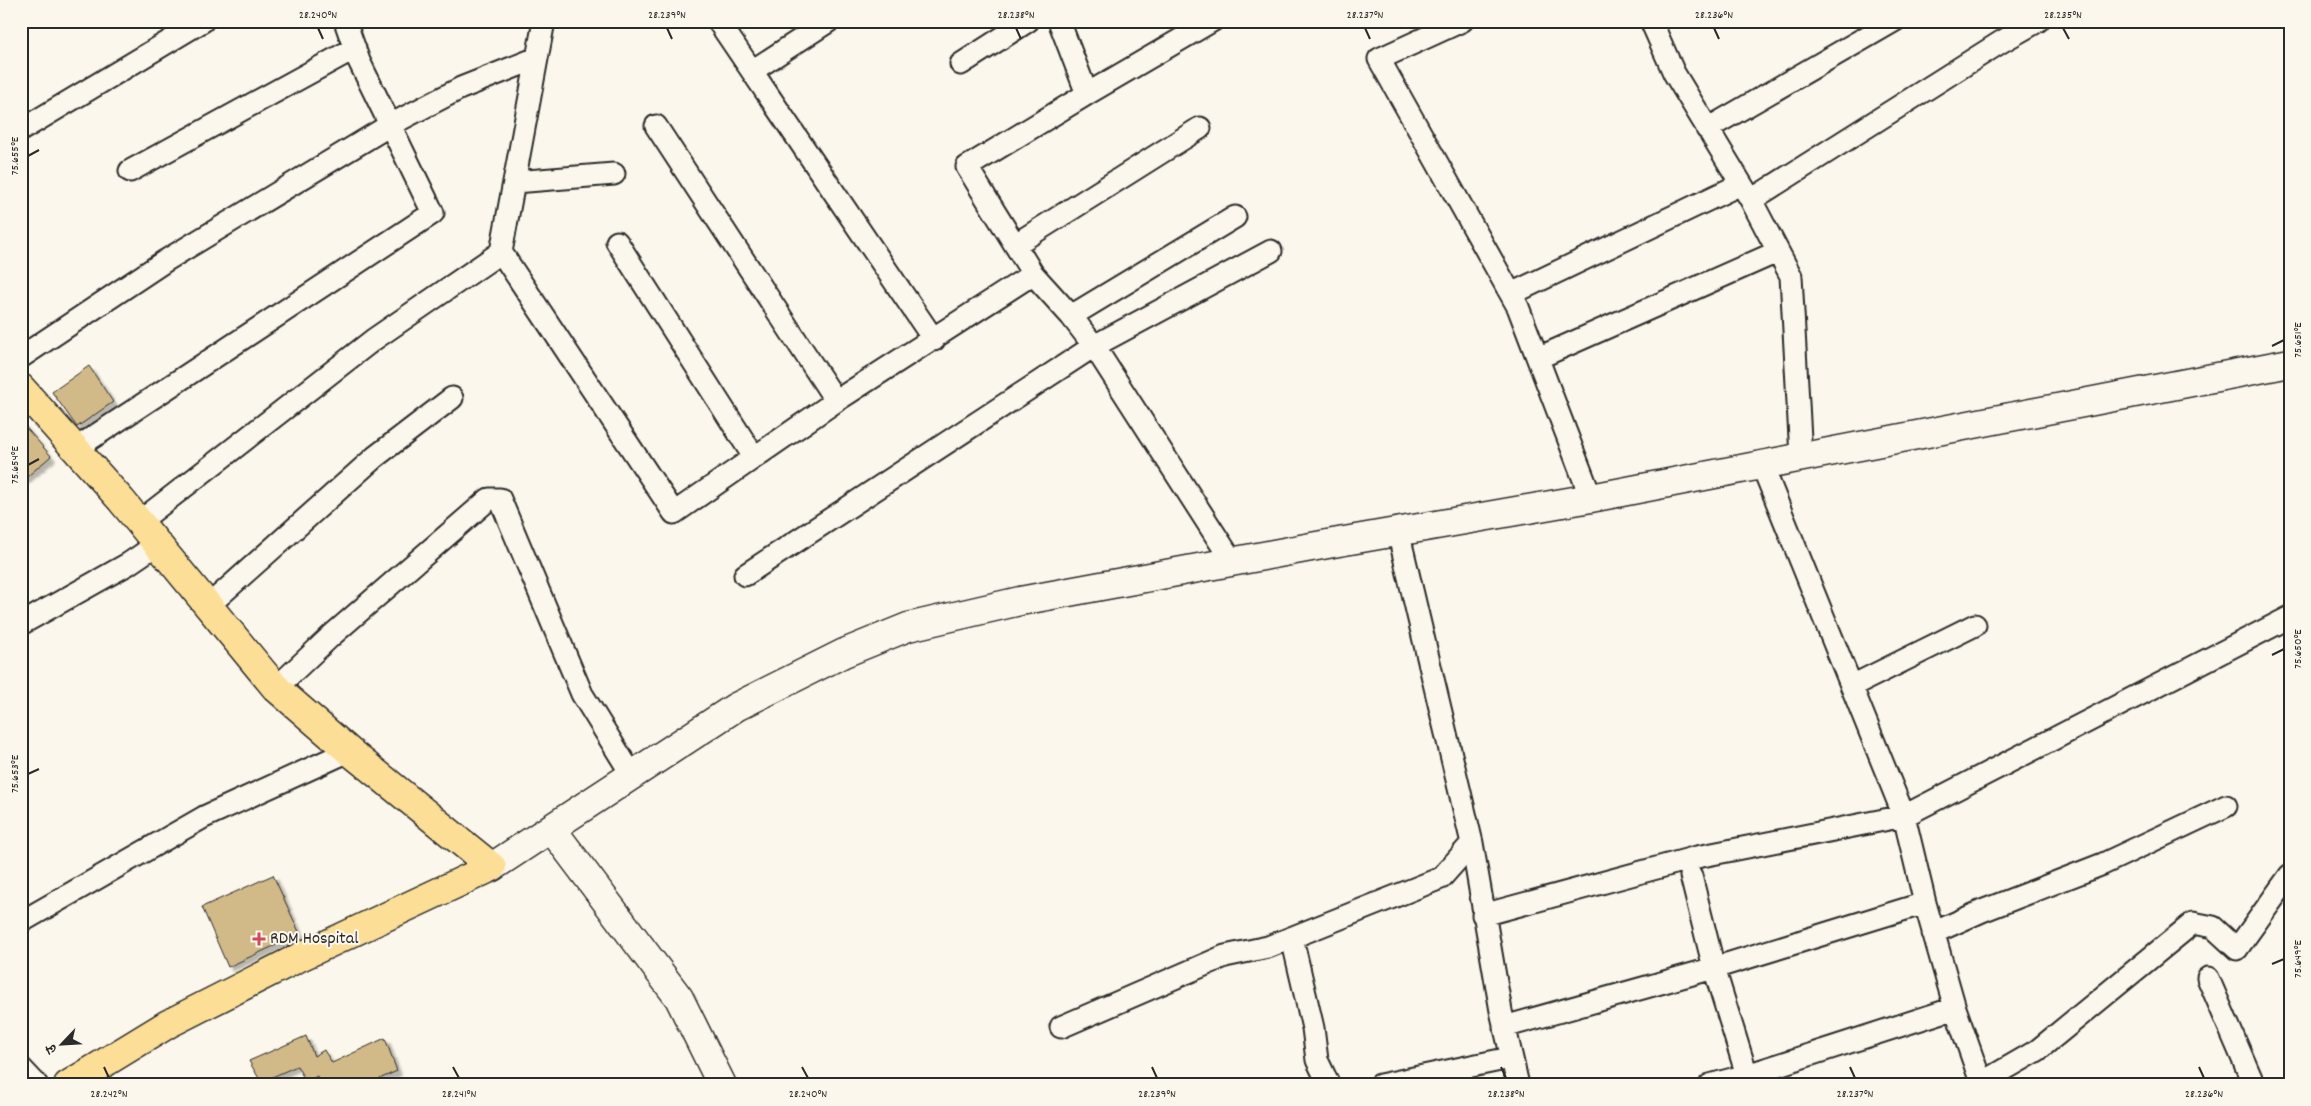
<svg xmlns="http://www.w3.org/2000/svg" width="2311" height="1106" font-family="Dekko,'Playpen Sans Deva',sans-serif">
	<style>
		.building { fill: #d2b988; stroke: #2b2b2b; filter: url(#shadow) }
		.lines { fill: none; stroke-linecap: round; stroke-linejoin: round }
		.street-casing { stroke: #2b2b2b; stroke-width: 25 }
		.secondary-casing { stroke: #2b2b2b; stroke-width: 31 }
		.primary-casing { stroke: #2b2b2b; stroke-width: 31 }
		.street { stroke: #fbf7ec; stroke-width: 21 }
		.secondary { stroke: #fbf7ec; stroke-width: 28 }
		.primary { stroke: #fcde96; stroke-width: 28 }
		.ticks { fill: none; stroke: #2b2b2b; stroke-width: 2 }
		.poi-dot { fill: #d1495b; stroke: #fbf7ec; stroke-width: 2 }
		.labels { text-anchor: middle; dominant-baseline: central; stroke-width: 4; stroke-linejoin: round; paint-order: stroke }
		.poi-label { font-size: 18px; fill: #2b2b2b; stroke: #fbf7ec; text-anchor: start }
		.neatline { fill: none; stroke: #2b2b2b; stroke-width: 2 }
		.ticks-label { font-size: 12px; text-anchor: middle; fill: #2b2b2b }
	</style>
	<defs>
		<filter id="shadow"><feDropShadow dx="4.5" dy="4.5" stdDeviation="1" flood-color="#0004"/></filter>
	</defs>
	<rect width="100%" height="100%" fill="#fbf7ec"/>
	<filter id="ink" filterUnits="userSpaceOnUse"><feTurbulence type="fractalNoise" baseFrequency=".02" numOctaves="2"/><feDisplacementMap in="SourceGraphic" scale="10" xChannelSelector="R" yChannelSelector="G"/><feConvolveMatrix kernelMatrix="1 2 1 2 8 2 1 2 1" color-interpolation-filters="sRGB"/></filter>
	<g filter="url(#ink)">
		<path class="building" d="M89,366L113,402L77,427L52,392Z
			M21,422L51,456L21,482Z
			M273,875L300,934L228,967L202,907Z
			M306,1036L314,1056L324,1050L332,1063L385,1038L397,1071L366,1085H320L317,1076L306,1082L297,1066L261,1082L249,1061Z"/>
		<g class="lines">
			<g class="street-casing">
				<path id="street" d="M718,21L934,340
					M1462,21L1379,59L1518,307L1591,498
					M1651,21L1674,73L1751,200L1791,276L1801,457
					M961,64L1028,21
					M752,71L829,21
					M1087,94L1212,21
					M656,126L836,401
					M1707,129L1894,21
					M21,130L203,21
					M130,171L355,48
					M515,182L614,174
					M1751,200L2001,42L2038,21
					M617,242L754,457
					M1016,244L1200,128
					M501,252L674,513L836,401L1033,274L1071,316L1094,346L1232,561
					M1033,274L967,167L1087,94L1059,21
					M1511,294L1741,184
					M1071,316L1235,217
					M21,357L165,261L390,125L461,88L537,58
					M1538,358L1777,252
					M75,449L433,213L359,61L345,21
					M1762,465L1904,816L1925,903L1955,1008L1982,1085
					M139,522L373,340L501,252L544,21
					M1398,531L1472,843L1501,1011L1518,1085
					M745,575L1094,346L1271,251
					M208,606L375,457L452,398
					M21,624L128,564L156,545
					M1852,686L1975,625
					M276,688L331,636L489,499H500L582,694L632,775
					M1691,876L1714,968L1750,1085
					M1483,915L1697,857L1904,816L2290,617
					M21,922L204,817L349,751
					M1933,933L1982,911L2103,864L2226,806
					M1292,938L1313,1028L1317,1060L1329,1085
					M2208,978L2254,1085
					M1061,1027L1225,956L1268,947L1441,878L1472,843
					M1504,1027L1714,968L1925,903
					M21,1068L37,1085
					M1981,1083L2038,1050L2193,923L2213,927L2237,949L2290,875
					M1380,1085L1510,1058
					M1710,1085L1747,1075L1955,1008"/>
			</g>
			<g class="secondary-casing">
				<path id="secondary" d="M551,828L679,998L722,1085
					M492,867L736,707L844,653L908,627L1020,601L1333,543L1591,498L2290,363"/>
			</g>
			<g class="primary-casing">
				<path id="primary" d="M21,388L121,500L276,688L349,751L492,867L300,957L168,1024L68,1085"/>
			</g>
			<use href="#street" class="street"/>
			<use href="#secondary" class="secondary"/>
			<use href="#primary" class="primary"/>
		</g>
	</g>
	<path class="ticks" d="M318,28L323,39M667,28L672,39M1016,28L1021,39M1365,28L1370,39M1714,28L1719,39M2063,28L2069,39M28,156L39,150M2272,346L2284,340M28,465L39,459M2272,655L2284,649M28,774L39,769M2272,964L2284,959M104,1067L109,1078M453,1067L459,1078M802,1067L808,1078M1152,1067L1157,1078M1501,1067L1506,1078M1850,1067L1855,1078M2199,1067L2204,1078"/>
	<path class="poi-dot" d="M256.5 931.5h5v5h5v5h-5v5h-5v-5h-5v-5h5z"/>
	<g class="labels">
		<g class="poi-label">
			<text x="270" y="939">RDM Hospital</text>
		</g>
	</g>
	<rect width="2311" height="1106" fill="none" stroke="#fbf7ec" stroke-width="55"/>
	<g transform="translate(62 1044) rotate(245)" stroke="#fbf7ec" stroke-width="4" paint-order="stroke">
	<path d="M0-4L9 19L0 12L-9 19Z" fill="#2b2b2b"/>
	<text y="-8" font-size="14" font-weight="bold" text-anchor="middle" fill="#2b2b2b">उ</text>
	</g>
	<rect x="28" y="28" width="2256" height="1050" class="neatline"/>
	<g class="ticks-label">
		<text x="318" y="18">28.240°N</text>
		<text x="667" y="18">28.239°N</text>
		<text x="1016" y="18">28.238°N</text>
		<text x="1365" y="18">28.237°N</text>
		<text x="1714" y="18">28.236°N</text>
		<text x="2063" y="18">28.235°N</text>
		<text transform="translate(14 156) rotate(-90)" y="4">75.655°E</text>
		<text transform="translate(2297 340) rotate(-90)" y="4">75.651°E</text>
		<text transform="translate(14 465) rotate(-90)" y="4">75.654°E</text>
		<text transform="translate(2297 649) rotate(-90)" y="4">75.650°E</text>
		<text transform="translate(14 774) rotate(-90)" y="4">75.653°E</text>
		<text transform="translate(2297 959) rotate(-90)" y="4">75.649°E</text>
		<text x="109" y="1097">28.242°N</text>
		<text x="459" y="1097">28.241°N</text>
		<text x="808" y="1097">28.240°N</text>
		<text x="1157" y="1097">28.239°N</text>
		<text x="1506" y="1097">28.238°N</text>
		<text x="1855" y="1097">28.237°N</text>
		<text x="2204" y="1097">28.236°N</text>
	</g>
</svg>
